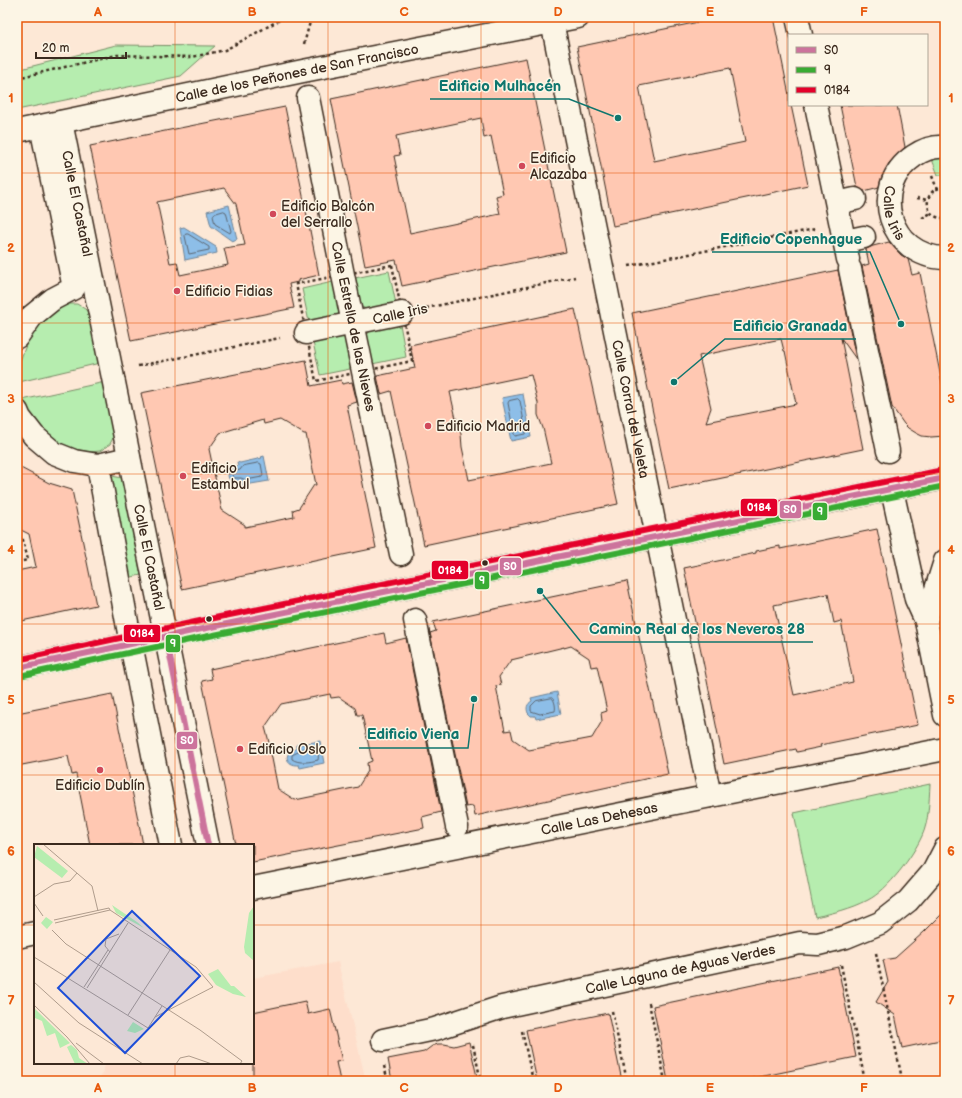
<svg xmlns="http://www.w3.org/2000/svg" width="962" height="1098" font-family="'Balsamiq Sans',sans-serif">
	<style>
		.built { fill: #fedecb }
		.green { fill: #b6edaf; stroke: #788c66 }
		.water { fill: #8dbee8; stroke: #6c8397 }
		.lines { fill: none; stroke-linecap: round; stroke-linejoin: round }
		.shore { stroke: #5c656f; stroke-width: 1 }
		.building { fill: #ffc8b2; stroke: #3b2a1e; fill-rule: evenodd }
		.minor-casing { stroke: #3b2a1e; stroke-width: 25 }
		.major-casing { stroke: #3b2a1e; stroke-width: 25 }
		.path { stroke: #3b2a1e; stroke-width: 2.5; stroke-dasharray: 3 3; stroke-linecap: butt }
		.minor { stroke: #fcf5e5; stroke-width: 22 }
		.major { stroke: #fbddab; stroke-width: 22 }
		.bus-1-casing { stroke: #fcf5e5; stroke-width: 9 }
		.bus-2-casing { stroke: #fcf5e5; stroke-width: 9 }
		.bus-3-casing { stroke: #fcf5e5; stroke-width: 9 }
		.bus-1 { stroke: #cc739c; stroke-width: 6 }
		.bus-2 { stroke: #39ab33; stroke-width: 6 }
		.bus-3 { stroke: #e4002b; stroke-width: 6 }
		.grid { fill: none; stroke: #e8590c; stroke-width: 1; stroke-opacity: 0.55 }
		.poi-dot { fill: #d1495b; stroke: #fcf5e5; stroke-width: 1.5 }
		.bus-dot { fill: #3b2a1e; stroke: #fcf5e5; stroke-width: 1.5 }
		.labels { text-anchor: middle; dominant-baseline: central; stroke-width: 3; stroke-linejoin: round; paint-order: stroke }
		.street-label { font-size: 14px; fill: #3b2a1e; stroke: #fcf5e5 }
		.poi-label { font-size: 14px; fill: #3b2a1e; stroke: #fcf5e5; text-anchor: start }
		.inset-road { fill: none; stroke: #af9c8c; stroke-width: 1 }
		.view { fill: #1d4ed8; fill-opacity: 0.15; stroke: #1d4ed8; stroke-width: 2 }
		.inset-edge { fill: none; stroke: #3b2a1e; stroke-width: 2 }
		.leader { fill: none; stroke: #0f766e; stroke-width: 1.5 }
		.callout-dot { fill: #0f766e; stroke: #fcf5e5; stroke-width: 1.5 }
		.callout-label { font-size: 15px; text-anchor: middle; font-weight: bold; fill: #0f766e; stroke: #fcf5e5; stroke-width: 3; stroke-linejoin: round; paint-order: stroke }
		.line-badge { stroke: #fcf5e5; stroke-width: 1.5 }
		.badge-label { font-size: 11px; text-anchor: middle; font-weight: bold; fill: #fff }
		.neatline { fill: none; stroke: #e8590c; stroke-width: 1.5 }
		.grid-label { font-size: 13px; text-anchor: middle; font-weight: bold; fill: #e8590c }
	</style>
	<rect width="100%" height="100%" fill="#fde8d6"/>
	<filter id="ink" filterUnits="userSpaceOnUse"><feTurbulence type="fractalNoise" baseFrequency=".025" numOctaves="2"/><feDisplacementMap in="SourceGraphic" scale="8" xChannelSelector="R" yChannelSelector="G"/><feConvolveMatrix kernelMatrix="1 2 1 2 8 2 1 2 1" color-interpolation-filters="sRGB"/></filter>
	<g filter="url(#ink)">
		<path class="built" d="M338,962L366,1081H99L106,1063H253V978Z"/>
		<path class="green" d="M116,45L215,46L181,76L17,110V70Z
			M945,152V175H938L930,154Z
			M389,271L396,304L368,310L360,306L355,278Z
			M337,281L342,310L337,316L309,322L302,289Z
			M68,304H77L85,309L93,318L100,363L19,382L20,361L28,340L39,325L54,311Z
			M400,324L406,357L372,364L366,336L372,329Z
			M342,336L349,340L355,368L320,375L313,342Z
			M105,382L115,434L110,444L100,451L90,452L69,448L52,438L34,420L22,400Z
			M112,476L122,478L141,575L127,578L106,483Z
			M930,784C929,801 929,821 922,836C913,856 888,890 868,900C851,909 833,913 815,917L794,813Z"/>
		<path class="water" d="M229,205L237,239L232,241L211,226L207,211Z
			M184,227L216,247L217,253L185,260L180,228Z
			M523,394L531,437L511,441L502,398Z
			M264,456L269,481L245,485L244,486H242L241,482C226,485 223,470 238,466L237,462L240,463L262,458L261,457Z
			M557,692L561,714L536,719L535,716H531L528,713C526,708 527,704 532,701L531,698Z
			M320,741L324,763L300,768L299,765C286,766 282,753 296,749V745Z"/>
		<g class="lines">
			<path class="shore" d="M224,211L226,212L231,231L230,233L215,224L213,216L214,214Z
				M186,234H188L209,247V250L189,254L185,236Z
				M518,399L520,401L526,432L525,434L515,436L514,434L508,403L509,401Z
				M259,463L261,464L263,475L262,477L246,480L241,478H234L232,475L233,472L240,470L243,466Z
				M552,698C555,700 556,708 555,711L540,714L531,711V706L536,701Z
				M315,746C318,748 319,757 318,760C310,762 299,764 292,759V755L298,752L301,749Z"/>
		</g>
		<path class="building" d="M723,17H773L789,95V105H791L808,185L613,226L577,47ZM730,68L745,142L654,161L639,86Z
			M526,58L566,252L402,286L396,260L365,266L331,99ZM481,118L484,138L491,136L503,194L496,196L500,214L410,233L394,156L400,155L396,136Z
			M840,105H897L905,147L889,163L881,179L879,187L864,191L857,187Z
			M285,107L319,275L298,280V282L289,284L294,308L131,341L90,146ZM224,188L236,204L245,245L224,248L228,265L180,275L177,262L170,263L157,202Z
			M889,242L901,255L908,259L912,275L920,273L945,398V436L931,437L922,436L916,433L908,428L904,424L892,407L862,266L869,264L866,249L873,246Z
			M838,270L856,359L841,338L863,449L669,489L632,313ZM781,339L784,351H785L796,404L706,422L711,408L699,356Z
			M575,309L618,504L424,545L391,391L381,394L377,376L415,368L410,345ZM531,375L538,403V415L543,428L551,463L469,480L462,447L461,434L457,423L450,392Z
			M306,360L311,386L341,380L342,384L352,382L357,402L347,405L376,548L182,589L141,393ZM263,420L264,424L280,420L304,434H306L316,485H314L299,508L293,510L294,517L245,527V525L222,510L209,449L220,433Z
			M17,466L49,483L72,490L96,605L17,622V571L36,567L29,534L17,528Z
			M877,529L918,725L820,745L821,747L797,752L796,749L724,764L684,568L756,553V551L780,546V549ZM828,594L834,623L841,621L853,682L794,695L774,605Z
			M627,581L668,774L475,816L473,806L466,807L430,633L436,631L433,622ZM571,646L589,658L591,667L597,666L607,711L601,713L602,721L592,738L529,750L513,739L511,730L505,731L496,686L501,685L499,677L511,660L564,647V648Z
			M384,633L386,643L406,638L441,812L422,817L424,828L253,862V845H236L202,681L212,679L210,669ZM330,694L331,698L339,697L355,708L357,715H362L372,761L367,763L368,771L358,787L295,800L278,789L268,738L265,727L281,704Z
			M112,694L140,829L143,845H90L76,774L72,775L68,756L17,766V713Z
			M945,911V1039L902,1048L895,1015L876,1002L888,982L883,960L895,958L924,932Z
			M838,967L856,1057L740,1081H668L653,1006Z
			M305,1001L308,1014L330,1009L342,1061L336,1062L340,1081H253V1012Z
			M608,1013L622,1081H537L526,1030Z
			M469,1042L478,1081H392L388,1059L424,1052L432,1046L438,1044H444L454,1046Z"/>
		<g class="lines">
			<g class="minor-casing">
				<g id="minor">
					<path d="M797,17L801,35"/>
					<path id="s1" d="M552,22L710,796"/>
					<path id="s2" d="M308,98L343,275L401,554"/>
					<path d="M816,105L848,259"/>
					<path id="s3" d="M61,122L208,845"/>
					<path id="s4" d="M17,131L303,71L578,17"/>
					<path id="s5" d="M945,147C934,146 923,150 914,156C868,187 889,257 945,258"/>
					<path d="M837,203L855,199"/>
					<path d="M845,241L864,237"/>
					<path d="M850,269L888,451"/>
					<path d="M306,333L402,313"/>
					<path d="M17,337L32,316L53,299L74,288L41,126"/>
					<path d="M17,411L20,418L34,436L54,453L74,461L98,465L129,458"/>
					<path d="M98,465L131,644L171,845"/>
					<path d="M892,490L916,599L926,621L945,715"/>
					<path d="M415,620L457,827"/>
					<path d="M926,621L945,561"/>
					<path id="s6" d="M253,888L945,749"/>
					<path d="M17,937L35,933"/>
					<path id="s7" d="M383,1040L435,1029L502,1007L800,943L818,944L846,937L880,923L908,901L933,872L945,849"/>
				</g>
			</g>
			<g class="major-casing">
				<path id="major" d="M17,668L197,630L945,478"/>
			</g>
			<path class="path" d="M304,44L310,22L314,17
				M17,78L117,55L192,57L225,50L285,17
				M932,176L937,189
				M945,188C922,186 922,220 945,218
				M917,198L928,200
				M922,218L931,213
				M392,265L412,361L316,381L296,284Z
				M629,266L815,229
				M426,308L575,277
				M138,366L280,338
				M17,536L23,540L28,560L17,562
				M876,953L902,1079L890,1081
				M841,965L865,1081
				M649,1003L665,1081
				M612,1011L627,1081
				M522,1031L533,1081
				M473,1045L481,1081
				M384,1066L388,1081"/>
			<use href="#minor" class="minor"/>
			<use href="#major" class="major"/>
			<g class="bus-1-casing">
				<path id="bus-1" d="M166,636L208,845
					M17,668L197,630L945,478"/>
			</g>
			<g class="bus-2-casing">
				<path id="bus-2" d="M19,676L199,638L945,486"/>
			</g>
			<g class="bus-3-casing">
				<path id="bus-3" d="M17,660L195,622L943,470"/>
			</g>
			<use href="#bus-1" class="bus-1"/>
			<use href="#bus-2" class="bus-2"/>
			<use href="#bus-3" class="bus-3"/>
		</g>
	</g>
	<path class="grid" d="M175,17V845M328,17V1081M481,17V1081M634,17V1081M787,17V1081M17,173H945M17,323H945M17,474H945M17,624H945M17,775H945M17,925H35M253,925H945M175,1063V1081"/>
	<g class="poi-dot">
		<circle cx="522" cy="166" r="4"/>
		<circle cx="273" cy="214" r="4"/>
		<circle cx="177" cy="291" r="4"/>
		<circle cx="428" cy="426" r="4"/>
		<circle cx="183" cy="476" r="4"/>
		<circle cx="240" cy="749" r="4"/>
		<circle cx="100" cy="770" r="4"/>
	</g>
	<g class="bus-dot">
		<circle cx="485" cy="563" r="3.5"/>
		<circle cx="209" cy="619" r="3.5"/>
	</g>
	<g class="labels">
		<g class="street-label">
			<text stroke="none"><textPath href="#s4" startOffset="286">Calle de los Peñones de San Francisco</textPath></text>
			<text stroke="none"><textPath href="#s3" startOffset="83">Calle El Castañal</textPath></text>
			<text stroke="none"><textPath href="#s5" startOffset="99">Calle Iris</textPath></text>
			<text transform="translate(400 314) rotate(-12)">Calle Iris</text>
			<text stroke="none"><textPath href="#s2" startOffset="233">Calle Estrella de las Nieves</textPath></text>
			<text stroke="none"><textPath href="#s1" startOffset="395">Calle Corral del Veleta</textPath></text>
			<text stroke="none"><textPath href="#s3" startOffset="444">Calle El Castañal</textPath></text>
			<text stroke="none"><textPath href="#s6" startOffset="353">Calle Las Dehesas</textPath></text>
			<text stroke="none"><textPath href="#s7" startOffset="306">Calle Laguna de Aguas Verdes</textPath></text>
		</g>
		<g class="poi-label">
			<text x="530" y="158">Edificio<tspan x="530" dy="16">Alcazaba</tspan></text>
			<text x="281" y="206">Edificio Balcón<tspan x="281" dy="16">del Serrallo</tspan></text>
			<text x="185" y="291">Edificio Fidias</text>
			<text x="436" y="426">Edificio Madrid</text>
			<text x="191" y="468">Edificio<tspan x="191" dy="16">Estambul</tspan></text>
			<text x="248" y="749">Edificio Oslo</text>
			<text x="100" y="785" text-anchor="middle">Edificio Dublín</text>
		</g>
	</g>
	<g transform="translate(34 844)">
		<rect width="220" height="220" fill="#fde8d6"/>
		<path d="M3,2L34,27L28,34L0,13ZM78,61L103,78L110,84L82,69ZM220,62V117L211,109L210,103L215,69ZM12,73L19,78L13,85L7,79ZM184,125L197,142H200L212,153L199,150L182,141L174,130ZM1,165L36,199L26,204L21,189L13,192L8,177L1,174ZM99,178L110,185L101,189L93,187ZM37,201L43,206L45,214L54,220H41L33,203Z" fill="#b6edaf"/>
		<path class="inset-road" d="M9,0L58,42L64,67M0,53L20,40L36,37L43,29M0,59L9,72M76,66L162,123L179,143L121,173M20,76L75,64L76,66M21,79L76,66M18,86L32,100L166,186L208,217L206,220M76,108L71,102L72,95L85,90M0,113L114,184L128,162M0,138L45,179L109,220M50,143L74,106M53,144L94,79M0,161L33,193L56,220M94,171L136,106M42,199L70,220M142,220L146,214L155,212L178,220"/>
		<path class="view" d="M98,67L166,132L91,209L24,144Z"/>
		<rect width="220" height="220" class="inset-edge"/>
	</g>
	<path class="leader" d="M618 118L569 99H430M901 324L870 252H712M674 382L725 339H856M540 591L581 642H813M474 699L468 748H359"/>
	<g class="callout-dot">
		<circle cx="618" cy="118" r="4"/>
		<circle cx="901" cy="324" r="4"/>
		<circle cx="674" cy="382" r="4"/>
		<circle cx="540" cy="591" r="4"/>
		<circle cx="474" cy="699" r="4"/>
	</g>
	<g class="callout-label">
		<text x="500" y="91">Edificio Mulhacén</text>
		<text x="791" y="244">Edificio Copenhague</text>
		<text x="790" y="331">Edificio Granada</text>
		<text x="697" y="634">Camino Real de los Neveros 28</text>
		<text x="413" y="739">Edificio Viena</text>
	</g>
	<g class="line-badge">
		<rect x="740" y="498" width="38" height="19" rx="4" fill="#e4002b"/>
		<rect x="779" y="500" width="23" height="19" rx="4" fill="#cc739c"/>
		<rect x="812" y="502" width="16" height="19" rx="4" fill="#39ab33"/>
		<rect x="499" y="557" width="23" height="19" rx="4" fill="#cc739c"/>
		<rect x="431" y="560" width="38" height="20" rx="4" fill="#e4002b"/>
		<rect x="474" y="571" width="16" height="19" rx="4" fill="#39ab33"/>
		<rect x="123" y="624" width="38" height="19" rx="4" fill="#e4002b"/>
		<rect x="165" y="634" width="16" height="19" rx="4" fill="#39ab33"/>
		<rect x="176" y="731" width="22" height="19" rx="4" fill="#cc739c"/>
	</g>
	<g class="badge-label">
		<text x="759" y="511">0184</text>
		<text x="790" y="513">S0</text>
		<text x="820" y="515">9</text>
		<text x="510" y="570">S0</text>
		<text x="450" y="574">0184</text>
		<text x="482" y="584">9</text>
		<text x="142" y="637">0184</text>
		<text x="173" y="647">9</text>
		<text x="187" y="744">S0</text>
	</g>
	<rect width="962" height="1098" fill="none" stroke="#fcf5e5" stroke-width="44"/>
	<rect x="788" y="34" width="140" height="72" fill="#fcf5e5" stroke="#afa495"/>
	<rect x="796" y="47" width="20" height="6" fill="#cc739c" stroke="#afa495"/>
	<text x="824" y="54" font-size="12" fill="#3b2a1e">S0</text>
	<rect x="796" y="67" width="20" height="6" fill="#39ab33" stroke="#afa495"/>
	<text x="824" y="74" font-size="12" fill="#3b2a1e">9</text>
	<rect x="796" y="87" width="20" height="6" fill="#e4002b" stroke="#afa495"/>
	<text x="824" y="94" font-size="12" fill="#3b2a1e">0184</text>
	<path d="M36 52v6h90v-6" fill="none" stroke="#3b2a1e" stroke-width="2"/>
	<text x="42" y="52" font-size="12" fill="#3b2a1e" stroke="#fcf5e5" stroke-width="3" paint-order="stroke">20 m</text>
	<rect x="22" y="22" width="918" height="1054" class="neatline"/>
	<g class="grid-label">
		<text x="98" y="16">A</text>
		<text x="252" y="16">B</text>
		<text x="404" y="16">C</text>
		<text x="558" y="16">D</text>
		<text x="710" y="16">E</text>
		<text x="864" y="16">F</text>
		<text x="11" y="102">1</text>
		<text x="951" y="102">1</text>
		<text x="11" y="252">2</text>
		<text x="951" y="252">2</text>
		<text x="11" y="403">3</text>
		<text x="951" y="403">3</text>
		<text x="11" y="554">4</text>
		<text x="951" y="554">4</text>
		<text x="11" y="704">5</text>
		<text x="951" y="704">5</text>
		<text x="11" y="855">6</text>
		<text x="951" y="855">6</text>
		<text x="11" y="1005">7</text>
		<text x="951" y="1005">7</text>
		<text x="98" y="1092">A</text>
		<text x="252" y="1092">B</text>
		<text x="404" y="1092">C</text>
		<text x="558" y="1092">D</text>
		<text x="710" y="1092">E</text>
		<text x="864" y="1092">F</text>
	</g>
</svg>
